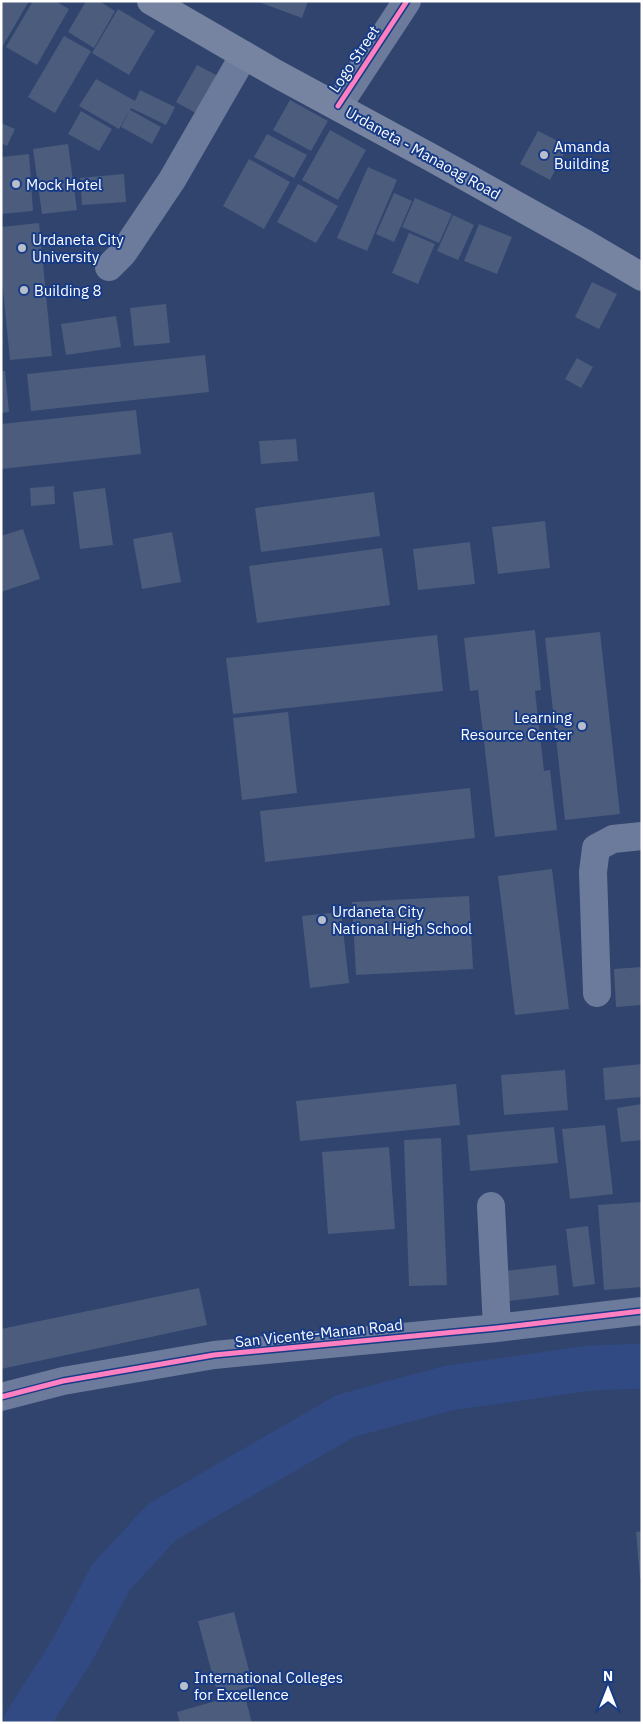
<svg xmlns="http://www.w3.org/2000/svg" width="643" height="1724" font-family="'IBM Plex Sans',sans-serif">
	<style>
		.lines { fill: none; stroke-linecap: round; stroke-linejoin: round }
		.river { stroke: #314a83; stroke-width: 45 }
		.building { fill: #4b5c7d }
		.minor { stroke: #6c7b9b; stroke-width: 28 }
		.major { stroke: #7684a1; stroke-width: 28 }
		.cycleway-casing { stroke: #173b87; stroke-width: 8 }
		.cycleway { stroke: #ff80c0; stroke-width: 5 }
		.poi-dot { fill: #b7becc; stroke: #173b87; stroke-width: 2 }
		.labels { text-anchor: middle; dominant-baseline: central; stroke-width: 4; stroke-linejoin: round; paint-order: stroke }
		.street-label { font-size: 15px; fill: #fff; stroke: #173b87 }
		.poi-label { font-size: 15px; fill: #fff; stroke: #173b87; text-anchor: start }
	</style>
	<rect width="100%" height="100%" fill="#30446e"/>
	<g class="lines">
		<path class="river" d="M26,1723L73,1649L111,1577L162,1522L345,1416L449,1388L591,1368L642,1366"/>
	</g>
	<path class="building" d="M1,1H29L1,49Z
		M33,1H55L69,9L37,65L6,47Z
		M86,1H99L115,11L94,48L68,32Z
		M256,1H308L302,18Z
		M118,9L155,31L129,75L92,53Z
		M64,36L91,51L55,113L28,97Z
		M197,65L220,77L199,115L176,102Z
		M96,79L135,101L140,90L175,107L166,125L131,108L134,103L119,129L79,106Z
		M290,100L328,121L311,151L273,130Z
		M130,110L161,127L152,144L121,127Z
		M81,111L112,129L99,151L68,134Z
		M1,123L15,129L7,146L1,143Z
		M330,130L366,150L338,200L302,180Z
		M538,131L568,146L550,180L520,164Z
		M267,134L307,155L294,178L254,157Z
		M68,144L77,210L42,214L33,149Z
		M29,154L33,211L1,214V157Z
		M249,159L290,182L264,229L223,206Z
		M368,167L397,180L367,251L337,238Z
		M124,174L126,202L82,205L80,178Z
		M298,184L338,206L316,243L277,222Z
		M394,193L412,201L394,242L376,234Z
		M415,198L452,214L439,243L402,227Z
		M453,215L474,225L458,260L437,251Z
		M39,223L52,356L10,360L1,270V227Z
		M479,224L512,237L497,274L464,261Z
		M409,233L435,244L418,284L392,273Z
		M592,282L617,294L599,329L575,317Z
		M166,304L170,343L134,346L130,308Z
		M116,316L121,347L66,355L61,324Z
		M205,355L209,392L31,411L27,374Z
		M577,358L593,367L581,388L565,379Z
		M1,371H5L9,412L1,413Z
		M136,410L141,454L1,469V424Z
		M296,439L298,461L261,464L259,441Z
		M54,486L55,504L31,506L30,488Z
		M105,488L113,545L80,549L73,492Z
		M374,492L380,536L261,552L255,508Z
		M545,521L550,568L498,574L492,527Z
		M23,529L40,579L1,592V536Z
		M172,532L181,582L142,589L133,539Z
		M470,542L475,584L418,590L413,549Z
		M382,548L390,605L257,623L249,566Z
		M535,630L541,690L535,691L544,771L550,770L557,830L495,837L478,690L470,691L464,638Z
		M600,632L620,814L565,820L545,638Z
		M437,635L443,691L233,714L226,658Z
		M288,712L297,793L242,800L233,718Z
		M470,788L475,838L265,862L260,811Z
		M552,869L569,1009L515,1015L498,876Z
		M469,896L473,969L356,975L352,902Z
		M341,912L349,983L310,988L302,916Z
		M642,967V1005L616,1007L614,969Z
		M642,1064V1097L605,1100L603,1068Z
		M565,1070L568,1110L504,1115L501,1075Z
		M456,1084L460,1125L300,1141L296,1101Z
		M642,1104V1140L621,1142L617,1108Z
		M605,1125L613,1194L570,1199L562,1129Z
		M554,1127L558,1163L470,1171L467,1135Z
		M441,1138L447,1285L409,1286L404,1140Z
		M389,1147L395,1229L328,1234L322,1152Z
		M642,1202V1287L604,1290L598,1205Z
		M588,1226L595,1284L573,1287L566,1229Z
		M556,1265L559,1295L509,1301L505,1271Z
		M199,1288L207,1325L1,1369V1329Z
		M642,1531V1578H640L636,1532Z
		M234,1612L253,1686L218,1696L198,1621Z
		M244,1693L252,1723H180L177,1712Z"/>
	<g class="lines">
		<path class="minor" d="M338,106L407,1
			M109,267L123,253L172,180L244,55
			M597,993L593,872L596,848L613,839L642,836
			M491,1206L497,1328
			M1,1397L63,1381L214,1355L497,1328L642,1311"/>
		<path class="major" d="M151,1L275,73L432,158L586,244L642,277"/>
		<g class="cycleway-casing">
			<path id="cycleway" d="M338,106L407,1
				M1,1397L63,1381L214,1355L497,1328L642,1311"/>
		</g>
		<use href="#cycleway" class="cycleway"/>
	</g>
	<g class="poi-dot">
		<circle cx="544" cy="155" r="5"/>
		<circle cx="16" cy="184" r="5"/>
		<circle cx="22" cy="248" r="5"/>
		<circle cx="24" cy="290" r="5"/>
		<circle cx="582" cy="726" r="5"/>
		<circle cx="322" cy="920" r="5"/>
		<circle cx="184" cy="1686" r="5"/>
	</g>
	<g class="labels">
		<g class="street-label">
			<text transform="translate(354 59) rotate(-56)">Logo Street</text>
			<text transform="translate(423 153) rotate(29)">Urdaneta - Manaoag Road</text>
			<text transform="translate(319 1333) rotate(-6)">San Vicente-Manan Road</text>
		</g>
		<g class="poi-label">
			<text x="554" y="146">Amanda<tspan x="554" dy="17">Building</tspan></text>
			<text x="26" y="184">Mock Hotel</text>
			<text x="32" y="239">Urdaneta City<tspan x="32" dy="17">University</tspan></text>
			<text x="34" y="290">Building 8</text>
			<text x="572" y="717" text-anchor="end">Learning<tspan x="572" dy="17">Resource Center</tspan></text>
			<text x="332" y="911">Urdaneta City<tspan x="332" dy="17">National High School</tspan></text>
			<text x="194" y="1677">International Colleges<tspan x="194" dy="17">for Excellence</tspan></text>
		</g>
	</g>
	<rect width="643" height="1724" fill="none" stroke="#ffffff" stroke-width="5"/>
	<g transform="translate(608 1689)" stroke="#173b87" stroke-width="4" paint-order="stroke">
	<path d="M0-4L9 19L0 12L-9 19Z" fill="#ffffff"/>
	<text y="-8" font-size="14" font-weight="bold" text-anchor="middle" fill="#ffffff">N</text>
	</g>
</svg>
